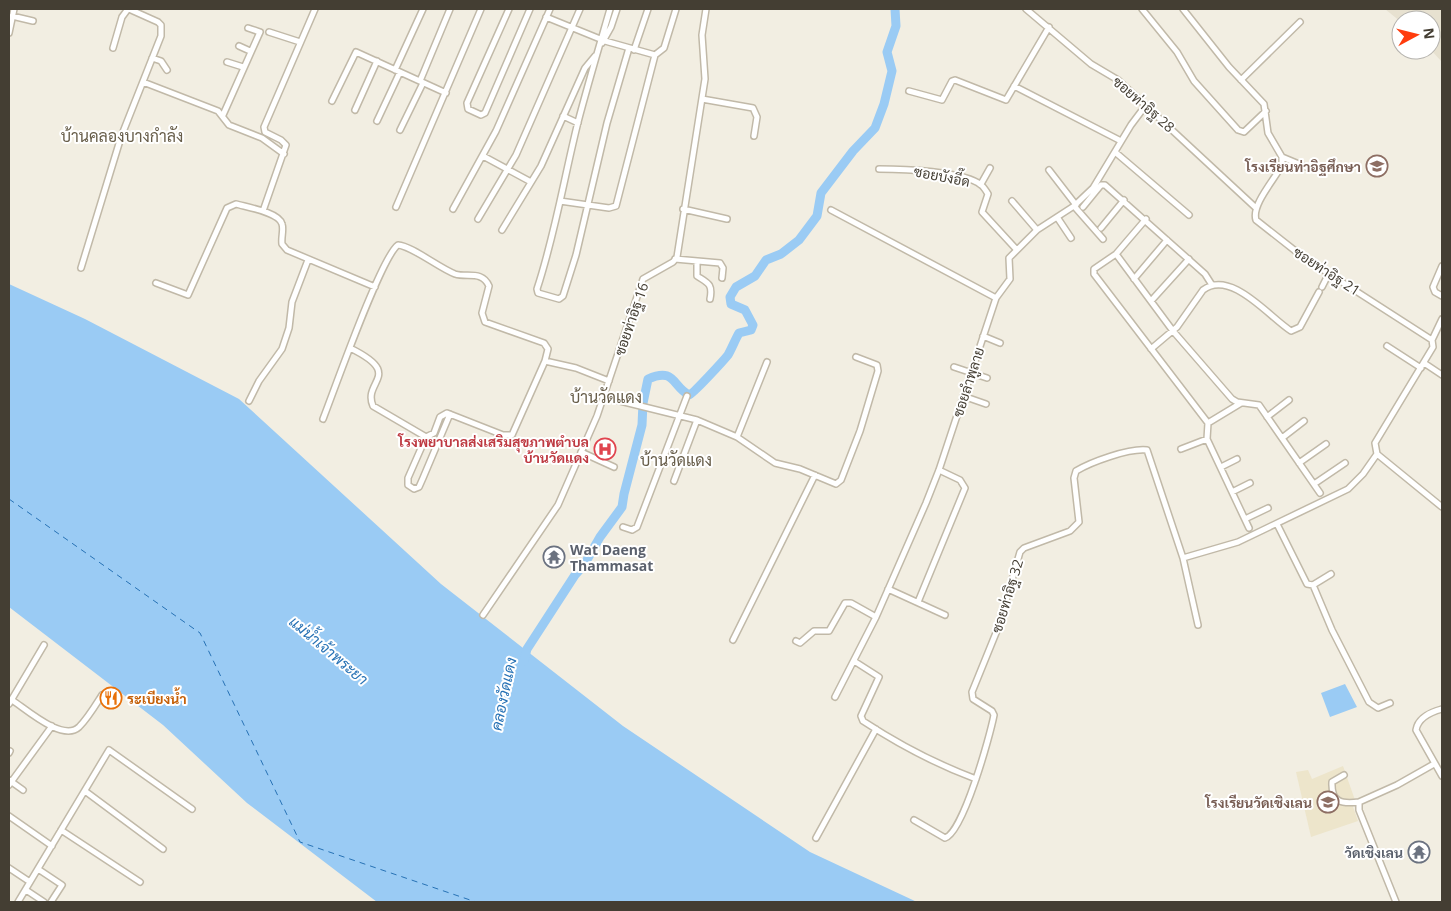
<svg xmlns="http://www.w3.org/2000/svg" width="1451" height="911" font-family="'Open Sans',Sarabun,sans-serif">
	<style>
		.residential { fill: #e7e1d0 }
		.education { fill: #ede5cb }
		.water { fill: #9acbf4 }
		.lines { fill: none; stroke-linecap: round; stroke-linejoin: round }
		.river { stroke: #9acbf4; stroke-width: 9 }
		.ferry { stroke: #2772b5; stroke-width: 1; stroke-dasharray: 6 5; stroke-linecap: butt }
		.minor-casing { stroke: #c1b9a8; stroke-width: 8 }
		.minor { stroke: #fff; stroke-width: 5 }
		.labels { text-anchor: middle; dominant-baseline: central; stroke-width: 4; stroke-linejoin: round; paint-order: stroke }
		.street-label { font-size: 14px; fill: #443e33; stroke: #fff }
		.education-label { font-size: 14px; font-weight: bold; fill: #785e54; stroke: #fff; text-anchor: end }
		.health-label { font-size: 14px; font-weight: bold; fill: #be3a42; stroke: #fff; text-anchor: end }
		.worship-label { font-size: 14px; font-weight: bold; fill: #5b616d; stroke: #fff; text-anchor: start }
		.food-label { font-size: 14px; font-weight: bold; fill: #c56008; stroke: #fff; text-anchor: start }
		.water-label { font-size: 15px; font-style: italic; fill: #2772b5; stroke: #fff }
		.quarter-label { font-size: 16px; fill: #675d49; stroke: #fff }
	</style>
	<rect width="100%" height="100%" fill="#f2eee2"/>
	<path class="residential" d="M1385,9H1442V62L1431,50V20H1401V22Z"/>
	<path class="education" d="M1343,766L1355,800L1352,804L1358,821L1311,837L1296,772L1308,770L1312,779Z"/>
	<path class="water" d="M9,284L85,319L239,399L441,584L623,726L810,852L917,902H377L247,803L163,725L9,607Z
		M1345,684L1357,707L1330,717L1321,693Z"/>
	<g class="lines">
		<path class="river" d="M524,661L527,649L575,575L584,565L600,537L622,507L624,494L642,425L643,403L648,379C675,367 672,386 689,395C693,394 724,360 728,355C732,348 735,340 739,333L751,330L753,325L745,310L731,304L730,297L736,287L755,276L766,260L781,254L799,240L817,216L821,193L853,151L875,128L884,104L892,71L887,52L896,26L895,9"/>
		<path class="ferry" d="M9,499L200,633L300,842L476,902"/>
		<g class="minor-casing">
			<path id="minor" d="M509,9L467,103L468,109L481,115L485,113L530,9
				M610,9C599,47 588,84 578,122C564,178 555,235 537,289L538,293L559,299L563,296L576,255L607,123L629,48
				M1026,9L1091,64L1118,80L1256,208
				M1142,9L1177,52L1194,81L1238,130L1244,132L1266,111
				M1183,9L1229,67L1264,104L1268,133L1282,157V165C1275,179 1251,205 1256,220L1303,257L1432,340L1433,347L1375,443L1377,454L1442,507
				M12,16L33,21
				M546,17L605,41L655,55
				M269,32L300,42
				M9,33L14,9
				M602,43L611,27L617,9
				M239,46L250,51
				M113,48L122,17L128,9
				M634,50L648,9
				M152,58L161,61L167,70
				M227,62L243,67
				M395,70L423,9
				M1241,80L1300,22
				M420,81L450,9
				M143,82L218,111L229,125L262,138L284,154
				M1014,86L1121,141
				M909,91L942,100L952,81L955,80L1006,100L1049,27
				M702,99L753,108L757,117L754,136
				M332,101L356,52L446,93
				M355,110L377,61
				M223,115L260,32L248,28
				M563,116L578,123
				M377,121L400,72
				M400,130L423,83
				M1115,152L1189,215
				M483,156L531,182
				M1282,157L1306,167
				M879,169C901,169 965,171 981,185C984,187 986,191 988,194L982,212L1017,250
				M1049,170L1076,205
				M981,184L990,168
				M560,201L609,208L616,206L655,55L664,48L676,9
				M1012,201L1037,230
				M1074,206L1103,239
				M396,207L481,9
				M1083,207L1101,185H1105L1205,274L1212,285
				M453,209L496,131L550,9
				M683,209L727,219
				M831,210L996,298
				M263,211L286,145L281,140L265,132L264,127L315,9
				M1057,217L1071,238
				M478,219L516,155L580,9
				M1146,219L1116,254L1094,269V274L1208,423L1241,403
				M1101,228L1124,200
				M502,230L541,166L585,68L595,56
				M1116,254L1173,331L1232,399L1237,402L1259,405L1320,493
				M675,259L720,263L723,268L722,278
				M697,261V276C708,283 713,284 710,299
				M1442,266L1433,287L1435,292L1442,296
				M81,268L121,137L161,36V25L158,22L129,9
				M1134,279L1167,240
				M156,283L188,295L227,208L236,204C246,207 279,212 282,224C284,230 281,237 282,244L287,250L375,287
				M1322,287L1329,273
				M1151,301L1189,259
				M983,336L1000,343
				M1432,340L1442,319
				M1387,346L1421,368
				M350,348C405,375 362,381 373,406L426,437L434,433L440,417L447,413L503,435H512L545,361
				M1151,349L1177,327L1203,290C1231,269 1269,317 1291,331L1300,327L1319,292
				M1424,363L1442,375
				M954,367L987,378
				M963,396L986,404
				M604,397L697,420L737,437L775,463L800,469L836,484L841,480L860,431L878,371L877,365L856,357
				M249,401L259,381L282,349L289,328L292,302L308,260
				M1267,417L1289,400
				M323,419C334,391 381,257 398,245C412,246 439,268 455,274C467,278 482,270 489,286L482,313L485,322L544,343L548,349L545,361L576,368L609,381
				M1208,423L1207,439L1249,528
				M426,437L408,478V485L414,489L419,487L423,478L450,414
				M737,437L767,362
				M1282,438L1304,421
				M1181,449L1207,439
				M581,452L614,467
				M1299,463L1326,444
				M1221,467L1237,459
				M674,481L697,420
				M1314,484L1345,463
				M1232,492L1250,483
				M1245,519L1268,508
				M1277,524L1307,584L1313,585L1331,574
				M623,527L632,530L637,527L687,396
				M1183,558L1198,625
				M1313,585L1332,630L1369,702L1378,708L1390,703
				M888,589L945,615
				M918,602L965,488L960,480L939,470
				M483,615L558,505L597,416L643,279L673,262L677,257L705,79L702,35L706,9
				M733,640L815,475
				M796,641L800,643L814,631H829L845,603H851L876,617
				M854,661L879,677L861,716L863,721C898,744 936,764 976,779
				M835,697L876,617L926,503L939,470L996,298L1010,279L1009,258L1037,230L1074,206L1093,188L1131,125L1146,105
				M12,700C27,710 63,742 79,727C88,718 95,706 102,695
				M9,704L44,645
				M1442,709C1431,712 1418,717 1416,730L1442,776
				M9,753L10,751
				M1344,775L1332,782C1331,803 1342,804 1359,802
				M9,780L23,790
				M9,785L52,726
				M85,791L163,849
				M9,816L52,846
				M914,820L945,838C963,833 990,736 994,715L992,711L973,699L972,692L998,628L1020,552L1024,548L1070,531L1079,522L1074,478L1076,471C1091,462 1129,448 1147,450L1183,558L1238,542L1348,489L1363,474L1377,454
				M61,830L140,882
				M816,838L876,729
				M9,868L30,882
				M38,869L62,885L51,902
				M26,890L44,902
				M18,902L109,750L192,809
				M1396,902L1359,810V802L1397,785L1434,764"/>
		</g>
		<use href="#minor" class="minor"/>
	</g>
	<defs>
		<g id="school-ring" transform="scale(1.125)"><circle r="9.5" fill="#fff" stroke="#8d6e63" stroke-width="1.5"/><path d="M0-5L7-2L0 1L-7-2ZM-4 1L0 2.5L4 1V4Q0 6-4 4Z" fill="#8d6e63"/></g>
		<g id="hospital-ring" transform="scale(1.125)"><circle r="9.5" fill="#fff" stroke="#e0444e" stroke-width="1.5"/><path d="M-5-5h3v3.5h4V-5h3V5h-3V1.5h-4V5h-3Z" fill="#e0444e"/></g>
		<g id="temple-ring" transform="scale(1.125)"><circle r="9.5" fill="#fff" stroke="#6b7280" stroke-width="1.5"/><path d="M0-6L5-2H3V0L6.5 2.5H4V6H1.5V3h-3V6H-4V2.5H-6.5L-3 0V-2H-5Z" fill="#6b7280"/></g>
		<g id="restaurant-ring" transform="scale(1.125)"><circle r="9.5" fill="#fff" stroke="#e8710a" stroke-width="1.5"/><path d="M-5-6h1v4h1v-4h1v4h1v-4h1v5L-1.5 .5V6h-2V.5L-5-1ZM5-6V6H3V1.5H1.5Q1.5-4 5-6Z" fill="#e8710a"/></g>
	</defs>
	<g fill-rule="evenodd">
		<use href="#school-ring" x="1377" y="166"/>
		<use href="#hospital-ring" x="605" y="449"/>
		<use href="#temple-ring" x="554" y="557"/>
		<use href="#restaurant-ring" x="111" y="698"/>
		<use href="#school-ring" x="1328" y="802"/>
		<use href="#temple-ring" x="1419" y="852"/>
	</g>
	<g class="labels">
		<g class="street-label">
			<text transform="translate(1144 104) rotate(41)">ซอยท่าอิฐ 28</text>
			<text transform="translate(942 176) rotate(11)">ซอยบังอี๊ด</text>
			<text transform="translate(1327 271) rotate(33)">ซอยท่าอิฐ 21</text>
			<text transform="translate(631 319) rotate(-71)">ซอยท่าอิฐ 16</text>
			<text transform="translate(968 382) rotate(-72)">ซอยลำพูลาย</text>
			<text transform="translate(1007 596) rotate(-73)">ซอยท่าอิฐ 32</text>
		</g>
		<g class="education-label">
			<text x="1361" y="166">โรงเรียนท่าอิฐศึกษา</text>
			<text x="1312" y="802">โรงเรียนวัดเชิงเลน</text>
		</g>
		<g class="health-label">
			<text x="589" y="441">โรงพยาบาลส่งเสริมสุขภาพตำบล<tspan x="589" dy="16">บ้านวัดแดง</tspan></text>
		</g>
		<g class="worship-label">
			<text x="570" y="549">Wat Daeng<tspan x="570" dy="16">Thammasat</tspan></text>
			<text x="1403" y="852" text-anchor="end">วัดเชิงเลน</text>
		</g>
		<g class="food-label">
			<text x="127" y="698">ระเบียงน้ำ</text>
		</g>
		<g class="water-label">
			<text transform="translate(329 650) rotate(40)">แม่น้ำเจ้าพระยา</text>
			<text transform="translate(503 694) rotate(-78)">คลองวัดแดง</text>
		</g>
		<g class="quarter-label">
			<text x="122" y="136">บ้านคลองบางกำลัง</text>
			<text x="606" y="397">บ้านวัดแดง</text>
			<text x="676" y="460">บ้านวัดแดง</text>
		</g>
	</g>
	<rect width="1451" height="911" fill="none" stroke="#443e33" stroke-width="20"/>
	<g transform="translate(1416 35) rotate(83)"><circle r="24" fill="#ffffff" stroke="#b4b2ad"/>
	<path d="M0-4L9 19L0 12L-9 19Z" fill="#ff3c0d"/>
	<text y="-8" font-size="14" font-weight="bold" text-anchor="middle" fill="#443e33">N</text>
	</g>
</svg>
